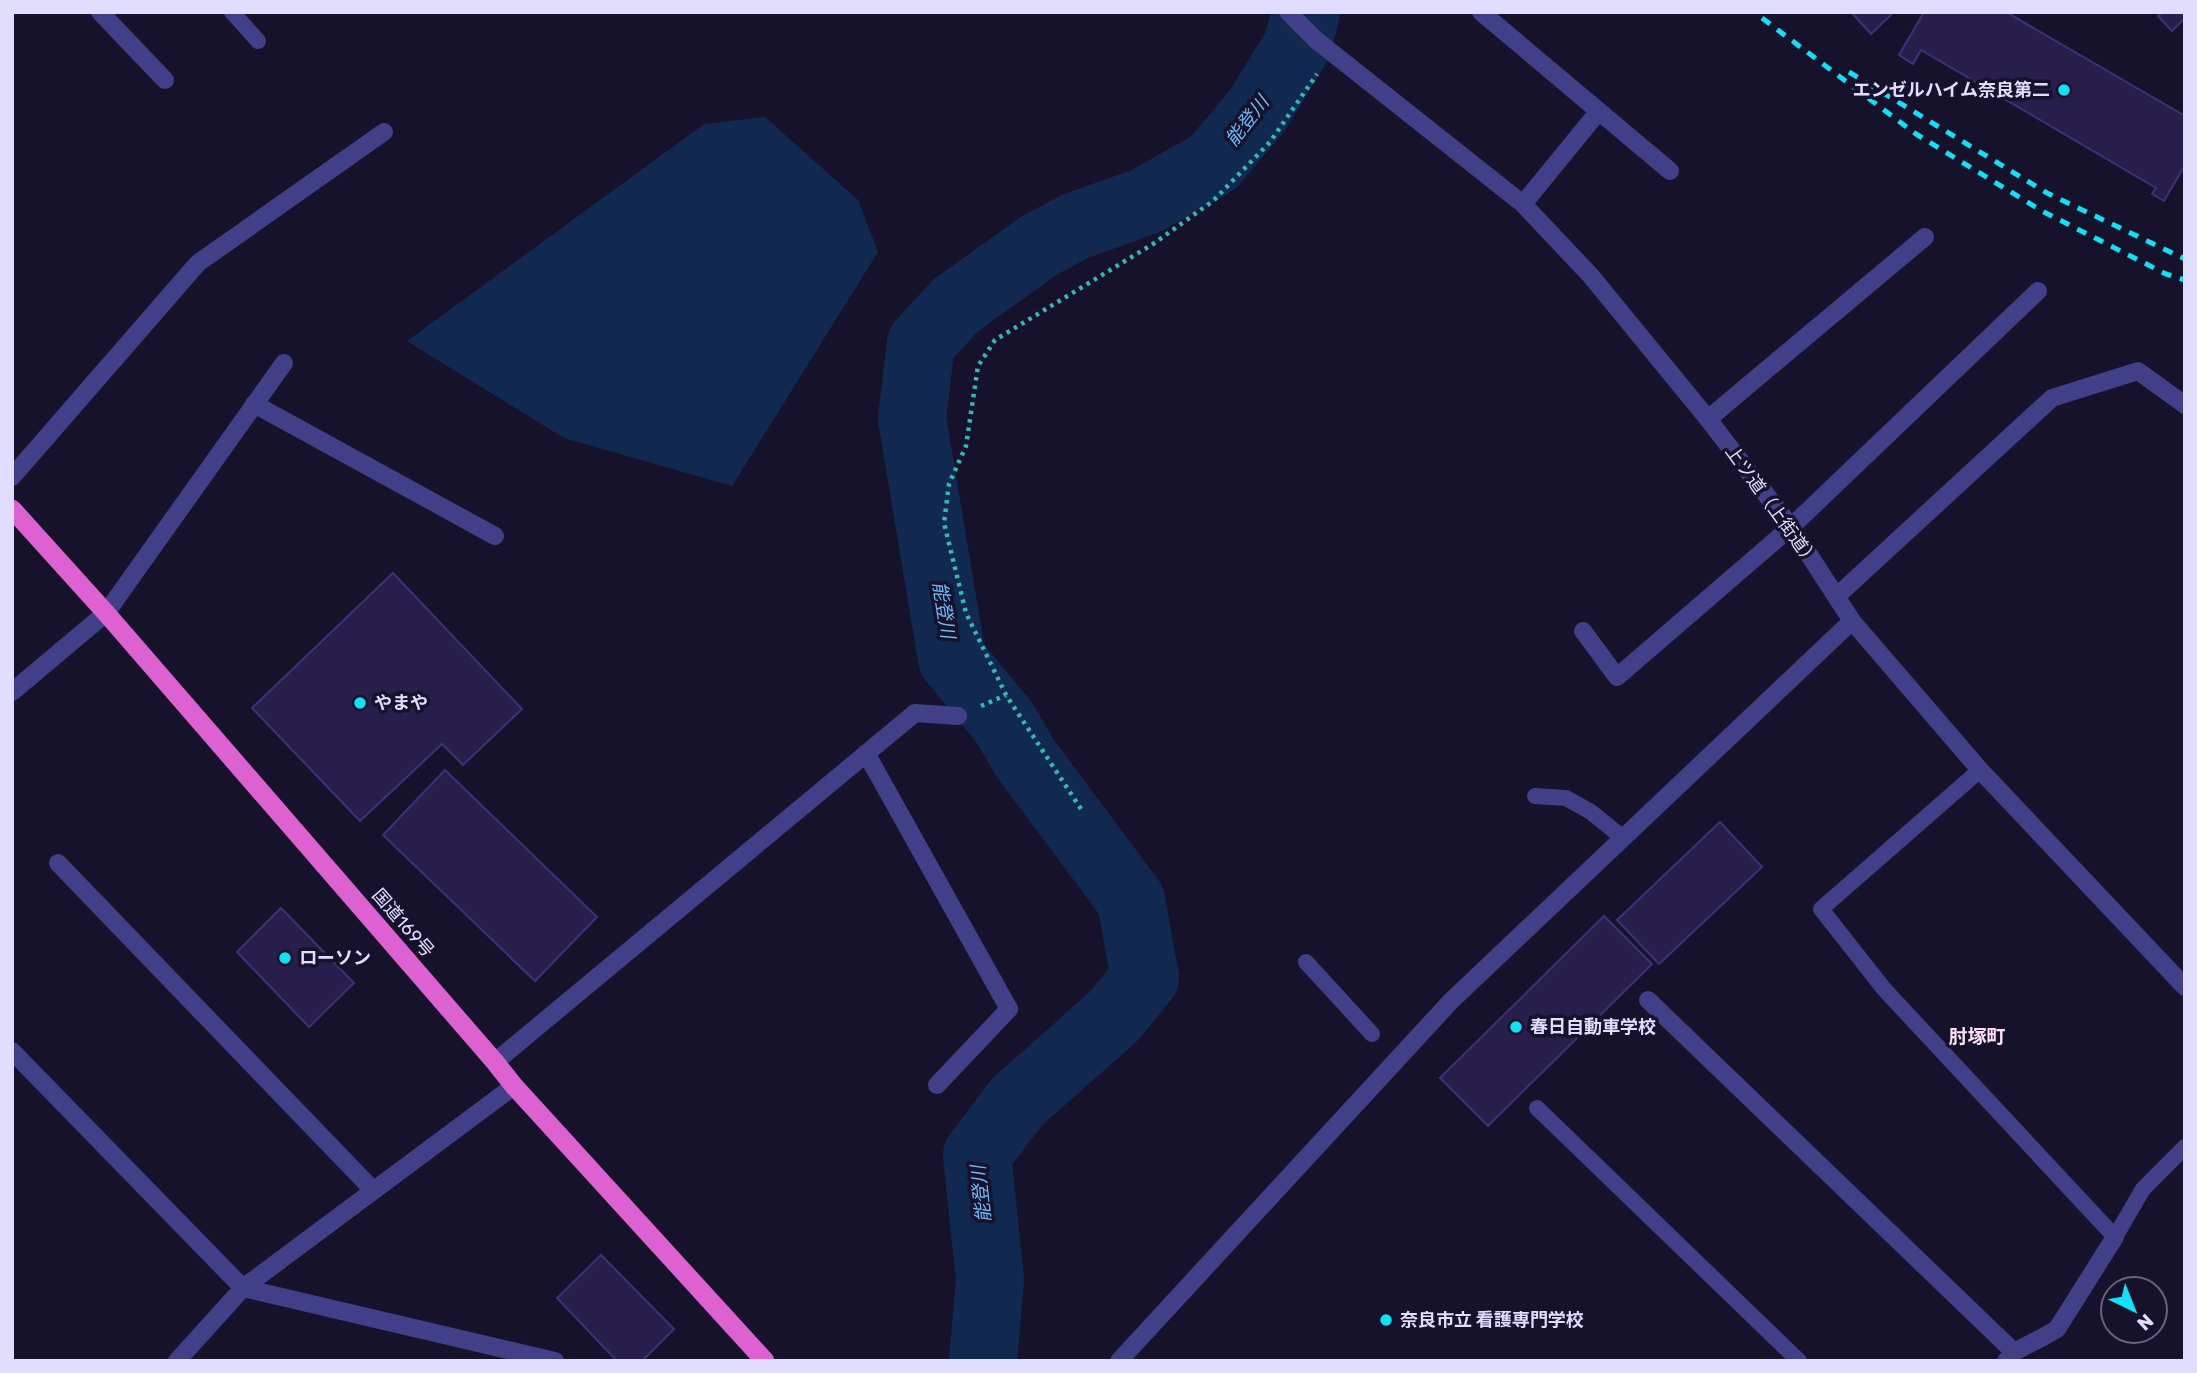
<svg xmlns="http://www.w3.org/2000/svg" width="2197" height="1373" font-family="Rubik,'Noto Sans JP',sans-serif">
	<style>
		.water { fill: #112950 }
		.lines { fill: none; stroke-linecap: round; stroke-linejoin: round }
		.river { stroke: #112950; stroke-width: 68 }
		.building { fill: #271e4b; stroke: #3f3177; stroke-width: 2 }
		.path { stroke: #35bab2; stroke-width: 4.5; stroke-dasharray: 3.5 5; stroke-linecap: butt }
		.service { stroke: #413f88; stroke-width: 16 }
		.pedestrian { stroke: #413f88; stroke-width: 18 }
		.minor { stroke: #413f88; stroke-width: 18 }
		.trunk { stroke: #de61d2; stroke-width: 19 }
		.rail { stroke: #0fe2f8; stroke-width: 5; stroke-dasharray: 10 9; stroke-linecap: butt }
		.poi-dot { fill: #0fe2f8; stroke: #16122b; stroke-width: 2.5 }
		.labels { text-anchor: middle; dominant-baseline: central; stroke-width: 7; stroke-linejoin: round; paint-order: stroke }
		.poi-label { font-size: 18px; font-weight: bold; fill: #e1ddfe; stroke: #16122b; text-anchor: start }
		.street-label { font-size: 18px; fill: #e1ddfe; stroke: #16122b }
		.water-label { font-size: 19px; font-style: italic; fill: #6ebafb; stroke: #16122b }
		.neighbourhood-label { font-size: 19px; font-weight: bold; fill: #fedff3; stroke: #16122b }
	</style>
	<rect width="100%" height="100%" fill="#16122b"/>
	<path class="water" d="M765,117L858,200L878,252L732,486L564,438L407,341L704,124Z"/>
	<g class="lines">
		<path class="river" d="M983,1361L990,1279L977,1155L1017,1102L1114,1016L1145,978L1131,900L1025,758L1004,722L952,659L912,418L921,343L956,305L1040,245L1076,226L1146,201L1213,163L1257,111L1297,46L1306,12"/>
	</g>
	<path class="building" d="M1851,12H1894L1871,34Z
		M1924,12H2006L2185,116V165L2164,201L2152,194L2156,188L1921,50L1913,64L1899,55Z
		M2163,12H2185V18L2172,31L2158,16Z
		M393,573L522,709L463,765L442,744L360,821L252,708Z
		M445,770L597,917L535,981L383,835Z
		M1720,822L1762,867L1659,964L1617,920Z
		M281,908L354,983L309,1027L237,952Z
		M1604,916L1652,964L1488,1126L1440,1078Z
		M601,1255L674,1329L642,1361H617L557,1298Z"/>
	<g class="lines">
		<path class="path" d="M981,706L1006,695
			M1081,809L1006,695L966,613L944,523L949,484L966,446L978,366L995,340L1153,244L1213,201L1270,142L1317,74"/>
		<path class="service" d="M232,12L258,41
			M1980,770L1821,909L1884,989L2115,1237L2143,1189L2185,1147
			M1535,796L1566,798L1591,812L1623,838
			M1306,962L1372,1034
			M1537,1108L1799,1361"/>
		<path class="pedestrian" d="M2043,1337L2057,1329L2115,1237"/>
		<path class="minor" d="M100,12L165,80
			M1288,12L1316,40L1523,204L1591,276L1708,419L1791,527L1852,621L1980,770L2185,987
			M1481,12L1670,171
			M1523,204L1599,111
			M254,404L495,536
			M1708,419L1925,237
			M12,477L198,263L384,132
			M1837,596L2052,398L2138,371L2185,405
			M1583,631L1617,677L1791,527L2038,291
			M12,692L106,613L284,363
			M866,753L1009,1009L937,1085
			M58,863L373,1190
			M1648,1000L2014,1352L2006,1361
			M12,1051L243,1288L555,1361
			M495,1062L915,713L958,716
			M2014,1352L2043,1337
			M177,1361L243,1288L514,1086
			M1119,1361L1451,1001L1852,621"/>
		<path class="trunk" d="M12,509L106,613L495,1062L514,1086L765,1361"/>
		<path class="rail" d="M1762,18L1916,134L2042,211L2166,274L2185,280
			M1849,72L2047,193L2185,259"/>
	</g>
	<g class="poi-dot">
		<circle cx="2064" cy="90" r="7"/>
		<circle cx="360" cy="703" r="7"/>
		<circle cx="285" cy="958" r="7"/>
		<circle cx="1516" cy="1027" r="7"/>
		<circle cx="1386" cy="1320" r="7"/>
	</g>
	<g class="labels">
		<g class="poi-label">
			<text x="2050" y="90" text-anchor="end">エンゼルハイム奈良第二</text>
			<text x="374" y="703">やまや</text>
			<text x="299" y="958">ローソン</text>
			<text x="1530" y="1027">春日自動車学校</text>
			<text x="1400" y="1320">奈良市立 看護専門学校</text>
		</g>
		<g class="street-label">
			<text transform="translate(1772 506) rotate(54)">上ツ道（上街道）</text>
			<text transform="translate(403 923) rotate(49)">国道169号</text>
		</g>
		<g class="water-label">
			<text transform="translate(1247 121) rotate(-52)">能登川</text>
			<text transform="translate(944 610) rotate(81)">能登川</text>
			<text transform="translate(981 1194) rotate(-96)">能登川</text>
		</g>
		<g class="neighbourhood-label">
			<text x="1977" y="1036">肘塚町</text>
		</g>
	</g>
	<rect width="2197" height="1373" fill="none" stroke="#e1ddfe" stroke-width="28"/>
	<g transform="translate(2134 1310) rotate(137)"><circle r="33" fill="#16122b" stroke="#67637f" stroke-width="2"/>
	<path d="M0-5L12 26L0 18L-12 26Z" fill="#0fe2f8"/>
	<text y="-10" font-size="19" font-weight="bold" text-anchor="middle" fill="#e1ddfe">N</text>
	</g>
</svg>
